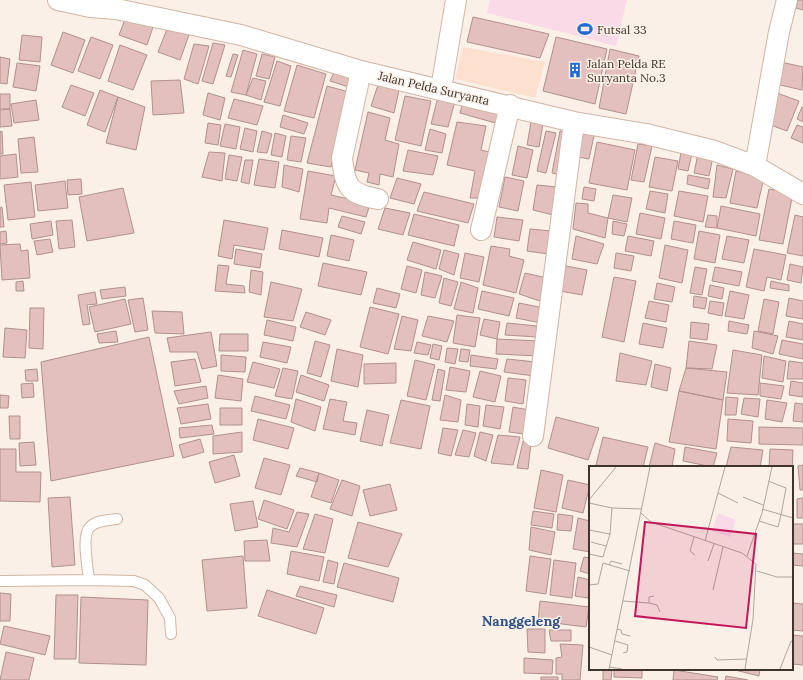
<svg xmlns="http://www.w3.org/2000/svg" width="803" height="680" font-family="Lora,serif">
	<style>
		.built { fill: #fde1ce }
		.green { fill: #fadae6 }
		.building { fill: #e3c0bd; stroke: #b1908e }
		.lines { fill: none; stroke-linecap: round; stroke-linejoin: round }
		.lane-casing { stroke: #d0b5a3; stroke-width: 12 }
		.street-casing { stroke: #d0b5a3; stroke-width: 22 }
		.lane { stroke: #fff; stroke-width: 10 }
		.street { stroke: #fff; stroke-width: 20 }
		.labels { text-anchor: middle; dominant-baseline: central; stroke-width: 3; stroke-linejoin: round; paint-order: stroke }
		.poi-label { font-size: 12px; fill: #40352e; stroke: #fbf0e8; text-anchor: start }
		.street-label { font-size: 12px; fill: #40352e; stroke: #fbf0e8 }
		.quarter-label { font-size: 14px; font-weight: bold; fill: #2e5288; stroke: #fbf0e8 }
		.inset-road { fill: none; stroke: #b0a59e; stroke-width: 1 }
		.view { fill: #c2185b; fill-opacity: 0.15; stroke: #c2185b; stroke-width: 2 }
		.inset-edge { fill: none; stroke: #40352e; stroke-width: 2 }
	</style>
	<rect width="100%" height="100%" fill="#fbf0e8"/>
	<path class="built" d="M463,47L545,62L535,98L455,79Z"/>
	<path class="green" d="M490,0H627L616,46L487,13Z"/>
	<path class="building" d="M798,0H803V10L796,8Z
		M127,14L154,24L147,45L119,35Z
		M473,17L549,34L540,58L467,42Z
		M169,24L190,32L180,60L158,52Z
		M63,32L85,40L73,73L51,65Z
		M22,35L42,37L40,62L19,60Z
		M91,37L113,45L100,79L78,71Z
		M556,37L607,49L595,104L543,91Z
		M213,43L225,45L213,84L202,81Z
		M194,44L209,46L198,84L184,79Z
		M120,45L147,55L133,90L108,81Z
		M610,49L639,56L626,114L599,108Z
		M243,50L257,54L246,95L231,92Z
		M233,54L238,55L231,77L226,76Z
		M262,54L275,57L269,79L256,76Z
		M0,57L10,59L7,84L0,83Z
		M277,61L291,66L280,106L264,102Z
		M781,62L803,67L802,90L776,84Z
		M17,63L40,66L36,91L13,87Z
		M297,65L326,74L314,118L284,111Z
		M335,70L352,76L349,87L330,81Z
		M253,78L266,81L261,100L246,95Z
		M180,80L184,113L153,115L151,81Z
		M71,85L94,93L85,116L62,107Z
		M378,85L399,90L394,113L371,106Z
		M327,86L349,92L331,167L307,163Z
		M100,90L118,97L105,132L87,125Z
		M208,93L225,98L220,120L203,115Z
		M777,93L799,101L787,131L765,123Z
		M0,94H10V109H0Z
		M405,96L431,101L421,146L395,140Z
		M118,97L145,107L136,150L106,143Z
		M438,97L455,101L448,127L431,124Z
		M234,99L263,106L257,125L228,118Z
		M36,100L39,120L14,123L11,104Z
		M463,102L504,112L499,124L460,113Z
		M802,107H803V122L797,119Z
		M10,109L12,126L0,127V110Z
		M368,112L390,118L385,140L399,144L393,177L380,174L379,185L367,182L369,173L355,170Z
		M283,115L308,123L304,134L280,127Z
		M457,122L486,126L481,150L493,153L484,198H470L475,171L447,165Z
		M531,122L543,124L539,147L527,145Z
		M208,123L221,125L218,145L205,143Z
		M225,124L240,127L236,149L220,146Z
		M797,125L803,127V143L791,138Z
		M245,128L257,131L253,152L240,149Z
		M579,128L595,131L589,159L573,156Z
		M430,129L446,134L442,153L425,150Z
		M2,131L3,154H0V132Z
		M262,131L272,134L267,153L257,152Z
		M546,131L556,133L546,173L537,171Z
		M560,131L569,133L562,175L552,173Z
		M275,133L286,136L282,157L271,155Z
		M291,136L306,138L301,162L287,160Z
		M34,137L38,172L21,173L18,139Z
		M597,142L635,150L627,190L589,183Z
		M638,144L652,146L644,182L631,180Z
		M518,146L533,150L527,178L512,175Z
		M682,147L693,149L688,171L678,169Z
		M699,149L714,152L709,176L694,173Z
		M408,150L438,156L433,175L403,171Z
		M209,152L225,153L222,181L202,177Z
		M16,154L18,177L0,179V156Z
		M229,155L242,157L237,181L225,179Z
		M655,157L678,161L672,191L649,187Z
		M259,159L279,162L275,188L254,185Z
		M245,160H253L249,184L241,182Z
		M284,165L303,169L299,192L282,187Z
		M717,165L733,169L726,198L713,197Z
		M308,171L336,176L331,195L370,204L366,217L329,208L327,223L300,219Z
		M736,171L764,177L757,208L730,203Z
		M688,175L710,179L708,189L687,184Z
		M505,177L524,181L518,211L499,207Z
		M397,178L421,184L414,204L390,198Z
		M81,179L82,194L68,195L67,180Z
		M65,181L68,208L38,211L35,185Z
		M31,182L35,217L8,220L4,185Z
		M537,185L557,187L553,215L533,210Z
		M584,187L596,189L594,201L582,199Z
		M123,188L134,233L87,241L79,197Z
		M769,189L793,193L783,244L759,240Z
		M650,191L668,194L665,213L646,209Z
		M679,191L708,196L703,222L674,216Z
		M424,192L474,204L468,223L417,211Z
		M613,195L632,198L627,222L608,218Z
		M576,203L588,204V213L608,218L605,238L573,229Z
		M721,206L760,214L756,236L717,228Z
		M2,207L4,227H0V208Z
		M385,208L410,213L403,235L378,229Z
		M640,213L665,218L661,239L636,234Z
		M414,214L459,225L454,246L408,235Z
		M708,215L717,216V228L705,227Z
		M795,215L803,217V256L787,253Z
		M342,216L365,222L361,234L338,227Z
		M497,217L523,220L519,241L494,237Z
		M72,220L75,247L59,249L56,221Z
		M224,220L268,228L264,250L234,245L232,259L218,256Z
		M51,221L53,235L32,239L30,224Z
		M613,221L627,224L624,236L612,234Z
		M674,221L696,225L693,243L671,239Z
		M530,229L552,231L548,254L527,251Z
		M282,230L323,238L319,257L279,249Z
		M6,231L7,243L0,244V232Z
		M699,231L720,235L715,263L694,259Z
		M331,235L354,240L349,261L327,256Z
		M576,236L604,244L597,264L572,259Z
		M628,236L654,241L651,256L625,251Z
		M727,236L749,240L744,263L722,259Z
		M50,239L53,252L37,255L34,241Z
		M413,242L441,250L436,269L407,260Z
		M20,244L21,251L28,250L30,278L2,280L0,245Z
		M665,245L688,250L682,283L659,278Z
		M491,246L510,249L509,256L524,260L516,293L483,285Z
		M236,249L262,254L260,268L234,264Z
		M754,249L786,255L781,280L767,277L764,291L746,287Z
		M444,250L459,254L454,275L439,269Z
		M465,253L484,257L479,282L460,278Z
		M616,253L634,256L631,271L614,268Z
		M323,263L367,272L361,295L318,286Z
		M790,264L803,267L801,283L787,280Z
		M218,265L229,266L226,284L244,286L245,293L215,291Z
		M407,266L422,270L416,293L401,289Z
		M566,266L587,270L582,295L560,291Z
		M695,267L707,269L702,295L690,293Z
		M715,267L742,272L739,286L712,281Z
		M251,270L263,272L261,295L249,292Z
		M425,272L442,276L435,298L421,295Z
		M525,273L547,278L543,302L519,294Z
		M614,277L636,281L624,342L602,337Z
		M444,278L458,282L451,306L439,303Z
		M23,281L24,291H16V282Z
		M771,281L789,285V291L770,288Z
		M271,282L302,289L293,321L264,317Z
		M461,282L478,288L473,313L454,309Z
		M657,283L675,287L672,302L654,299Z
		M710,285L724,288L722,299L708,296Z
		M125,287L126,296L102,299L100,290Z
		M377,288L400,294L396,308L373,303Z
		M482,291L514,298L509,316L478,309Z
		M730,291L749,295L744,319L725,316Z
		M95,292L97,304L87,305L90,324L83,325L78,295Z
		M694,296L707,298L705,309L693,307Z
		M143,298L148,330L135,332L128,300Z
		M789,298L803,301V319L786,316Z
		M125,299L131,324L95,332L89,307Z
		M764,299L779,302L773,334L758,331Z
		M649,301L669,305L666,322L645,318Z
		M710,301L724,303L722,316L708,313Z
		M519,303L544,308L541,323L516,318Z
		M370,307L399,314L388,354L360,347Z
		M30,308H44L43,349L29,348Z
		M152,311L182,312L184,334L155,333Z
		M306,312L331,320L325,335L300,327Z
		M457,315L480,318L475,347L453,343Z
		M402,316L418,320L411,351L394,349Z
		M428,316L454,321L447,342L422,336Z
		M484,319L500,322L497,339L480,335Z
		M267,320L296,327L293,341L264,335Z
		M729,321L749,325L747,334L728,331Z
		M789,321L803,324V340L786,337Z
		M691,322L709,324L707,340L690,338Z
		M507,323L537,326V337L505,335Z
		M643,323L667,328L663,348L639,344Z
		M5,328L27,330L25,358L3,357Z
		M116,331L118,342L99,343L97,334Z
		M754,331L778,336L773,354L752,348Z
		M211,332L217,366L202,369L197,352H170L167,338Z
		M220,334H248V351H219Z
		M149,337L174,456L51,481L41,362Z
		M497,339L539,341L538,356L496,354Z
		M782,340L803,344V359L779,354Z
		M315,341L330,345L321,377L307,373Z
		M689,341L717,345L712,369L686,368Z
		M263,342L291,347L287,363L260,357Z
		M417,342L431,345L428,355L414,353Z
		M433,344L442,346L439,360L430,358Z
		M447,348L458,349L455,364L445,362Z
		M337,349L363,355L358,387L331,381Z
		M461,349L470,350L468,362L459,361Z
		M733,350L762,355L758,395L727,393Z
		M620,353L652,361L646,385L616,381Z
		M221,355L246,357L245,372L221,371Z
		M471,355L498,359L496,369L470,366Z
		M764,356L786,361L783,382L762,378Z
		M195,359L201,382L175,386L171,362Z
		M507,359L536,362L534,376L504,372Z
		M415,360L435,365L426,400L407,396Z
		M789,361L803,363V379H787Z
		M253,362L280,369L274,388L247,382Z
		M396,363V383L364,384V364Z
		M655,364L671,368L667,391L651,387Z
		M450,367L470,371L466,392L446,390Z
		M283,368L298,371L292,399L275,396Z
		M686,368L727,372L723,400L679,391Z
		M37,369L38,381H26L25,370Z
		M438,369L445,371L440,401L432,400Z
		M480,371L501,376L495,402L473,397Z
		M218,375L243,379L241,401L215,398Z
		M301,375L329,385L324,401L296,392Z
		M508,378L526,380L523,404L505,401Z
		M791,381L803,383V397L789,395Z
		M33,383L34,397L22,398L21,384Z
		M760,383L784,386L781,399L760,396Z
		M206,386L208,398L179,404L174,391Z
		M679,391L723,400L716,449L669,442Z
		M0,395L9,396L8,408H0Z
		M445,395L461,400L458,422L440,420Z
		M255,396L290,405L286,419L251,411Z
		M726,397L738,398L736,415H725Z
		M744,398L760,399L758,417L741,414Z
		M296,399L321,407L315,431L291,422Z
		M330,399L347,402L343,421L357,423L355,435L323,429Z
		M401,400L430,406L421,449L390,443Z
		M767,400L787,403L782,422L765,419Z
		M795,403L803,404V422L793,421Z
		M208,404L211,419L181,424L177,408Z
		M467,404L480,406L478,427L465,425Z
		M486,405L504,407L500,429L483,426Z
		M513,407L529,410L524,434L509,432Z
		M220,408H242V425H220Z
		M367,410L389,415L382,446L360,441Z
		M9,416H20V439H10Z
		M556,417L599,428L588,460L548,448Z
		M258,419L294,428L288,449L253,440Z
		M728,419L753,421L751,443L727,441Z
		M212,425L214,434L180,438L179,428Z
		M759,427L803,428V445L759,444Z
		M443,428L458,430L451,456L438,453Z
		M463,430L476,433L469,457L455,455Z
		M242,432V452L213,454V436Z
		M480,432L493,435L486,461L474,456Z
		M498,435L520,437L513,465L491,463Z
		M603,437L648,447L643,467H607L596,465Z
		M200,439L204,452L183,458L179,445Z
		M523,441L531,443L528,469L517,468Z
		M34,442L36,465L20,466L19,443Z
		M655,443L675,449L672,467H649Z
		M685,447L717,453L713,467L683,461Z
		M731,447L763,450L760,467H726Z
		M0,449H16V472H41L40,502L0,501Z
		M770,449L793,450L792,475V467H769Z
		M234,455L240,476L215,483L209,462Z
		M264,458L290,465L281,495L255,488Z
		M803,465V490H800L798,466Z
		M300,468L319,473L317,482L296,476Z
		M541,470L563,475L556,512L534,508Z
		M319,473L339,480L331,503L311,497Z
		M342,480L360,486L352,516L330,509Z
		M568,480L590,485L583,513L562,508Z
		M390,484L397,510L370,516L363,490Z
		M70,497L75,565L52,567L48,498Z
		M803,498V518H797V499Z
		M264,500L294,510L287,529L258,519Z
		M253,501L258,527L235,531L230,504Z
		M533,511L554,514L552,528L531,525Z
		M297,512L309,514L297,547L271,543L273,528L289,532Z
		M315,514L333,519L325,553L303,549Z
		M558,514L573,516L571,531L557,530Z
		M578,518L590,521V552L573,549Z
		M358,522L402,534L388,567L348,558Z
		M792,524H803V544H792Z
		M531,527L555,532L551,555L529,550Z
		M267,540L270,561H245L244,541Z
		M291,551L324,557L319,581L287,574Z
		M792,553L803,554V566L792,565Z
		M243,556L247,608L207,611L202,560Z
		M530,556L551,559L546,594L526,591Z
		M584,557L590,558V574L580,571Z
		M328,560L338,563L334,584L323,582Z
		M554,560L576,563L572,598L550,595Z
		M344,563L399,578L393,602L337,587Z
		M578,577L590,580L588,598L575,596Z
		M300,586L337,595L334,607L296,596Z
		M267,590L324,608L316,634L258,616Z
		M0,593L11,594L10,621H0Z
		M56,595H78L76,659H54Z
		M81,597L148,600L146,665L79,663Z
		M540,601L589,607L586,627L538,621Z
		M792,603L803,604V631L792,630Z
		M4,626L50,636L45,655L0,644Z
		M527,629H545V653L528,652Z
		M549,630H571V641H551Z
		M792,635L803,636V665L792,664Z
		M560,644L583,645L580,680H562V674H556V658L562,657Z
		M6,652L34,658L29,680H0Z
		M524,658L553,660L552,674L524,673Z
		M603,669H612L611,680H603Z
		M614,669H642V678L614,677Z
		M731,669H760L759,676Z
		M674,670L718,677L717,680H673Z
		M726,676L748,680H725Z
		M541,677H558V680H541Z"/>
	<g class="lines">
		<g class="lane-casing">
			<path id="lane" d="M89,580L134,581L145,585L159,598L170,618L171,634
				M0,581L89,580C88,568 81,535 90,527C96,520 109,520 117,519"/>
		</g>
		<g class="street-casing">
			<path id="street" d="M58,0L90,7L116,9L241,35L361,71L574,122L646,134L715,151L755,166L803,194
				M361,71L342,158C345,187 349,194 378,199
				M441,89L456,0
				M755,166L779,32L787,0
				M481,230L510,105
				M533,436L574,122"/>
		</g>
		<use href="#lane" class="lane"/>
		<use href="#street" class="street"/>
	</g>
	<defs>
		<g id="stadium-bare" transform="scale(1.2)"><path d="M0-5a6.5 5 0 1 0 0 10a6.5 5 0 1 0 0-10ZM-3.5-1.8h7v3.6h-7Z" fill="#236cd8" stroke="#fbf0e8" stroke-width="2.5" paint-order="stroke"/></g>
		<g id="building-bare" transform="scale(1.2)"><path d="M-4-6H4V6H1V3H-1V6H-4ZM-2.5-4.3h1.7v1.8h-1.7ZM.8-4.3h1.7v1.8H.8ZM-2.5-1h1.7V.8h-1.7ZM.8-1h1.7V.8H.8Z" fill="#236cd8" stroke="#fbf0e8" stroke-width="2.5" paint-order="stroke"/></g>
	</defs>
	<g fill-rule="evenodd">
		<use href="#stadium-bare" x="585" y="29"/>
		<use href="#building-bare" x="575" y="70"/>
	</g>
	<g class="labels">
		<g class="poi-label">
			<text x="597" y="29">Futsal 33</text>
			<text x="587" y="63">Jalan Pelda RE<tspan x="587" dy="14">Suryanta No.3</tspan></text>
		</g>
		<g class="street-label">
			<text transform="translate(434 88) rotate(13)">Jalan Pelda Suryanta</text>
		</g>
		<g class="quarter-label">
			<text x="521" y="621">Nanggeleng</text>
		</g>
	</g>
	<g transform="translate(589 466)">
		<rect width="204" height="204" fill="#fbf0e8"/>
		<path d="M129,47L147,54L141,71L123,65Z" fill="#fadae6"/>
		<path class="inset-road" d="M129,27L149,37M154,31L174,39M0,34L27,1M0,37L23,42L53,43M173,43L204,52M52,47L62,56L153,87L167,98L164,153L156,203M170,55L189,61L192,49L197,22L179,15M0,64L21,68M105,71L101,85L106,89M116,75L136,1M2,76L17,80M0,88L14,91L21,68L23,42M158,90L173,47L183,1M119,95L125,78M20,99L22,95L33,98M168,105L188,111H204M0,119L9,118L14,97L41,105M124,124L134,81M34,135L60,137V131L65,130M60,137L68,139L71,146M28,163L32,164L33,168L41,170M26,175L39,179L38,186L34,187M0,181L23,189M126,191L128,194L158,193M20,201L33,203M20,203L61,1M191,203L202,175L204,176"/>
		<path class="view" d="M56,56L167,68L157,162L46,150Z"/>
		<rect width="204" height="204" class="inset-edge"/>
	</g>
</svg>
